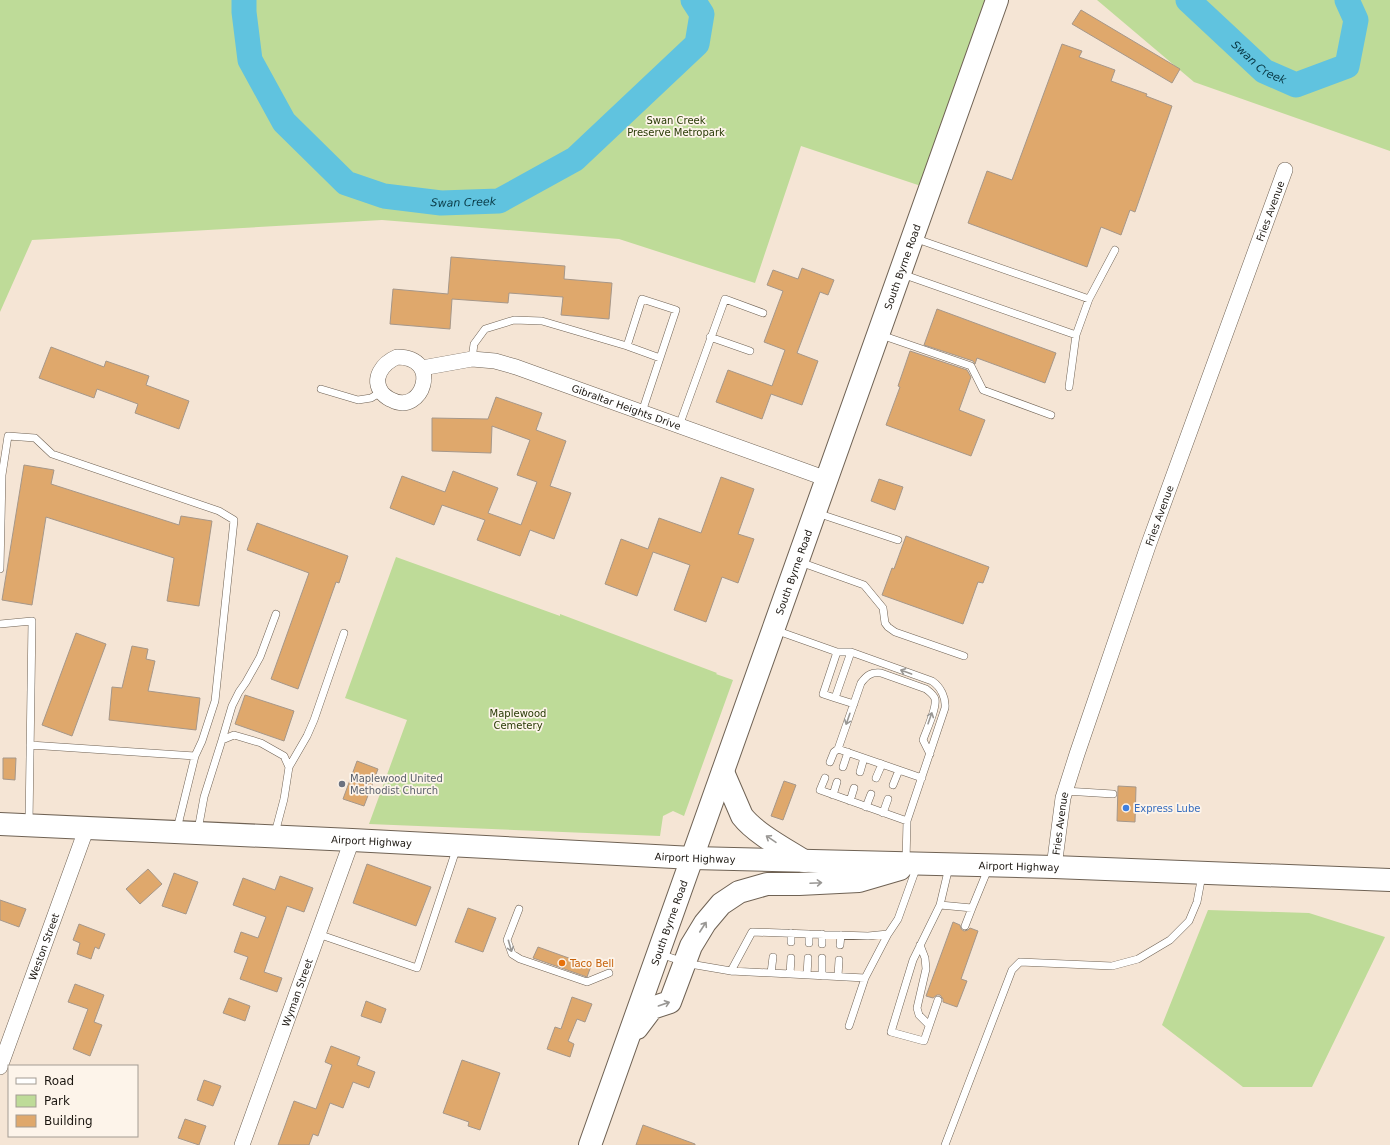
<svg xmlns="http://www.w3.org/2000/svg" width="1390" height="1145" font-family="'DejaVu Sans',sans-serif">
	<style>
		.green { fill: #bedb98 }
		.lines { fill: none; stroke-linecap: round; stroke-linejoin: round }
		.river { stroke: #60c3df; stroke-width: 25 }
		.building { fill: #dfa86c; stroke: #a69789 }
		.lane-casing { stroke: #6f6254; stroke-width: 8 }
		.street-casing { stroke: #6f6254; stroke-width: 16 }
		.primary-casing { stroke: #6f6254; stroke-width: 24 }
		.lane { stroke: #fff; stroke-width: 7 }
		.street { stroke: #fff; stroke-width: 15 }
		.primary { stroke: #fff; stroke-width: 22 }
		.oneway { stroke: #999794 }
		.worship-dot { fill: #6b7280; stroke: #fdf4ea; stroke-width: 1.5 }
		.shop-dot { fill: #3f7fe0; stroke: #fdf4ea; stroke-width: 1.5 }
		.food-dot { fill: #e8710a; stroke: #fdf4ea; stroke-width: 1.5 }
		.labels { text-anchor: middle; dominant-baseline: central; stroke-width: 3.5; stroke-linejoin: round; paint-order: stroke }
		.park-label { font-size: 10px; fill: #293b06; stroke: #fdf4ea }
		.street-label { font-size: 10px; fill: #1c1711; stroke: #fdf4ea }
		.worship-label { font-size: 10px; fill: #5b616d; stroke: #fdf4ea; text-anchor: start }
		.shop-label { font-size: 10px; fill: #366cbe; stroke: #fdf4ea; text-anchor: start }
		.food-label { font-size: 10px; fill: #c56008; stroke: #fdf4ea; text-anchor: start }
		.water-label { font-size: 11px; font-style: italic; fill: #083844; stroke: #fdf4ea }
	</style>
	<rect width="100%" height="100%" fill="#f5e5d5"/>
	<path class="green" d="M0,0H997L930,189L801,146L755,283L619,239L382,220L32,240L0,312Z
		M1097,0H1390V151L1194,82Z
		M396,557L560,616V614L717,673L716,674L733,680L684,816L673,811L663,816L660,836L369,824L407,720L345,698Z
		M1208,910L1309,913L1385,937L1312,1087H1243L1162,1025Z"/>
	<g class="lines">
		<g class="river">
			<path id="s1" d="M244,0V12L250,60L284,122L346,183L384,196L441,203L499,201L575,159L697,44L702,14L693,0"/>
			<path id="s2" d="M1188,0L1264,71L1296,85L1347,66L1356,20L1347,0"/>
		</g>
	</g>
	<path class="building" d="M1081,10L1180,69L1172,83L1072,24Z
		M1062,44L1082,51L1079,57L1115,70L1111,81L1147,94L1146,96L1172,106L1135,212L1130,210L1121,235L1101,227L1087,267L968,223L987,171L1012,180Z
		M451,257L565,266L564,279L612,283L609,319L561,315L563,297L509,293L508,303L452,299L450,329L390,324L393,289L448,294Z
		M802,268L834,280L828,295L820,292L797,353L818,361L802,405L771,394L762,419L716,402L728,370L772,386L785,350L764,342L783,291L767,285L773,270L798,279Z
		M937,309L1056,353L1045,383L977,358L975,364L973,361L924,345Z
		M51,347L104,367L106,361L149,376L146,385L189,401L179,429L135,413L138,404L97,389L94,398L39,378Z
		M910,351L967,370L971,377L959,410L985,420L971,456L886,425L900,387L898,386Z
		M496,397L542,413L536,430L566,441L550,486L571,493L554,539L530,530L520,556L477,540L485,520L442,505L434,525L390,508L402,476L445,492L453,471L498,488L488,513L521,525L537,482L517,475L530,440L492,426L491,453L432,451V418L488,419Z
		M24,465L54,470L51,484L179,525L181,516L212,521L199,606L167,601L174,558L46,517L32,605L2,600Z
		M721,477L754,489L738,534L754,539L738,583L722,577L706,622L674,610L690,565L653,552L637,596L605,584L621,539L648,549L659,518L701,533Z
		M879,479L903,487L895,510L871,501Z
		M257,523L348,556L339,583L336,582L298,689L271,679L309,573L247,550Z
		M906,536L989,567L983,583L978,582L963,624L882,595L892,568L894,569Z
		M76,633L106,644L72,736L42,725Z
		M132,646L148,649L146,659L155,661L148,691L200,698L196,730L109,720L112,687L122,688Z
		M245,695L294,711L284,741L235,724Z
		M3,758H16L15,780L3,779Z
		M357,761L378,769L364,806L343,799Z
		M784,781L796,785L783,820L771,816Z
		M1118,786L1136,787L1135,822L1117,821Z
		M367,864L431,887L416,926L353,903Z
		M148,869L162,884L140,904L126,889Z
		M174,873L198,882L186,914L162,906Z
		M280,876L313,888L304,912L287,906L264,972L282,978L277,992L240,979L248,957L234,952L241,932L258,938L266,917L233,905L243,878L275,890Z
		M0,900L26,909L19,927L0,920Z
		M468,908L496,918L483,952L455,942Z
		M953,922L960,925L961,929L964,931L968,930L970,928L978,931L961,979L967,981L957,1007L943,1002V999L940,995H937L933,998L926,996Z
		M79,924L105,934L99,949L95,947L91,959L77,954L80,943L73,940Z
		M538,947L591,966L587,977L533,958Z
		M75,984L104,995L94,1022L102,1025L90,1056L73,1049L88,1009L68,1002Z
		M572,997L592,1004L585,1022L577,1019L568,1041L574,1044L570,1057L547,1049L555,1027L561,1029Z
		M229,998L250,1006L245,1021L223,1013Z
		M366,1001L386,1009L381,1023L361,1016Z
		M331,1046L360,1057L357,1065L375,1072L369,1088L353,1082L343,1108L330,1103L318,1136L313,1134L309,1145H278L294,1101L316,1109L332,1065L325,1062Z
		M462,1060L500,1073L480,1130L468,1126L469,1122L443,1113Z
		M204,1080L221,1086L213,1106L197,1100Z
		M185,1119L206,1126L199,1145L178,1138Z
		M643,1125L695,1144V1145H636Z"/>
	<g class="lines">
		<g class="lane-casing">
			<path id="lane" d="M902,274L1076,335L1089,299L914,238
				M1089,299L1115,250
				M881,335L971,366L983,390L1051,415
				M710,337L750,351
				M627,346L642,299L676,310L642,412
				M472,359L474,344L485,329L514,320L542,321L627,346L660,358
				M1069,387L1076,335
				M321,389L358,400L371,398L381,392
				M679,426L725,299L763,313
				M817,513L898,540
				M800,562L864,585L883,608L885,623L888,627L895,632L964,656
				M0,569L2,475L8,436L35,438L52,454L219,511L234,520L215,701L202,741L195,756L30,745
				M0,624L32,621L29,823
				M775,630L837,652L823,694L835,698L851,652
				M837,652H851L932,681C941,687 946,698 945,708L907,821L906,861
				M835,698L854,704
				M222,740L232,706L239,692L246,682L260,657L276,614
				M838,749L922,778
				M830,762L834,752L838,749L861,683C867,675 871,672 881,673L926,689C930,692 934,695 935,699C937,708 926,731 923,740L930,754
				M289,767L307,736L314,720L344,633
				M843,767L848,752
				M860,772L864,758
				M825,778L820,790L907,821
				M876,778L882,764
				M893,785L899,770
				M1065,791L1113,794
				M833,795L837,782
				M850,801L854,788
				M866,807L871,794
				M883,813L888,799
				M177,829L195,756
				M198,830L204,797L222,740L234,735L261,743L284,756L289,767L284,799L275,833
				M949,867L940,905L972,908L988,869
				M519,909L507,940L512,954L520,959L587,982L609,973
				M965,926L972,908
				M318,934L417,968L457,847
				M822,934V944
				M791,942V933
				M809,943V934L868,936L888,934L898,919L917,866
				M840,945L841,935
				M920,945L925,958L926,969L917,1008L919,1015L929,1025
				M660,954L690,964L731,971L865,978
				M731,971L752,932L809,934
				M771,973L773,957
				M790,974L791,958
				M807,975L808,958
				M822,976V958
				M838,976L839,960
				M938,1000L924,1041L891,1032L913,960L940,905
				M849,1026L865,978L888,934
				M945,1145L1012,970L1020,962L1112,966L1138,959L1170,940L1189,921L1197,902L1202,875"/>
		</g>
		<g class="street-casing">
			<g id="street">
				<path d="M397,357C443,357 422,416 392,400C389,399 385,396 382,393C371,378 383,363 397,357Z"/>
				<path id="s3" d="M422,368L472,359L495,361L516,367L827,479"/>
				<path id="s4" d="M1054,867L1063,798L1077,754L1148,546L1285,170"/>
				<path id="s5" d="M0,1067L87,827"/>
				<path id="s6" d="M242,1145L352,840"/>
			</g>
		</g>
		<g class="primary-casing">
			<g id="primary">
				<path d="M723,772L742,816C755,833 785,849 804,861"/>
				<path id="s7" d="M0,824L352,840L693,858L1054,867L1390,880"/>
				<path d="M637,1028L652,1008L670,1002L691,946L705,923L721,904L739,892L767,884H799L859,881L900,869"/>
				<path id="s8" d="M590,1145L997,0"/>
			</g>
		</g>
		<use href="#lane" class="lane"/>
		<use href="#street" class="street"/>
		<use href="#primary" class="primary"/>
	</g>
	<defs><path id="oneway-shaft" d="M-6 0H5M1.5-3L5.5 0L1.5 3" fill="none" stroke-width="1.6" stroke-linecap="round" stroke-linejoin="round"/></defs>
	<g class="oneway">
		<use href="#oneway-shaft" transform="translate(906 672) rotate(-160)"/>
		<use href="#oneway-shaft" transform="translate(930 718) rotate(-71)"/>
		<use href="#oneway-shaft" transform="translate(848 719) rotate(109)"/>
		<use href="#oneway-shaft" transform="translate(771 839) rotate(-146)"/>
		<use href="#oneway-shaft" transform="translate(816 883) rotate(-3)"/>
		<use href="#oneway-shaft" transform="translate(703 927) rotate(-57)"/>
		<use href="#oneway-shaft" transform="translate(510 946) rotate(74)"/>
		<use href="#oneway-shaft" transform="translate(664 1004) rotate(-19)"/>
	</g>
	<circle class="worship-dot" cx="342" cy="784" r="4"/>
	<circle class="shop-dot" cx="1126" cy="808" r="4"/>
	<circle class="food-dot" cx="562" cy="963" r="4"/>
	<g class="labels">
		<g class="park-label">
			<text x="676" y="120">Swan Creek<tspan x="676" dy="12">Preserve Metropark</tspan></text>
			<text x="518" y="713">Maplewood<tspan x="518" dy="12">Cemetery</tspan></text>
		</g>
		<g class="street-label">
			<text stroke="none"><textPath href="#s4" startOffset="692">Fries Avenue</textPath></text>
			<text stroke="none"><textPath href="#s8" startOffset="932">South Byrne Road</textPath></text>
			<text stroke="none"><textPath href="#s3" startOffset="213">Gibraltar Heights Drive</textPath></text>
			<text stroke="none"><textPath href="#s4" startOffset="368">Fries Avenue</textPath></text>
			<text stroke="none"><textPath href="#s8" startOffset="608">South Byrne Road</textPath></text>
			<text stroke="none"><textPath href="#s4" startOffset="44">Fries Avenue</textPath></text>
			<text stroke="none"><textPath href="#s7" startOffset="372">Airport Highway</textPath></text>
			<text stroke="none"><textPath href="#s7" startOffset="696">Airport Highway</textPath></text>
			<text stroke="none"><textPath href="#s7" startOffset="1020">Airport Highway</textPath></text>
			<text stroke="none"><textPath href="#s8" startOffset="236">South Byrne Road</textPath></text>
			<text stroke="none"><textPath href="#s5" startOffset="128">Weston Street</textPath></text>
			<text stroke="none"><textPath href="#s6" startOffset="162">Wyman Street</textPath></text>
		</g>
		<g class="worship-label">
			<text x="350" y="778">Maplewood United<tspan x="350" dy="12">Methodist Church</tspan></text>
		</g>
		<g class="shop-label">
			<text x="1134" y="808">Express Lube</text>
		</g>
		<g class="food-label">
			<text x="570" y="963">Taco Bell</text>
		</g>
		<g class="water-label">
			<text stroke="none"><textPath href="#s2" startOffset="95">Swan Creek</textPath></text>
			<text stroke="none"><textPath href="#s1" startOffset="338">Swan Creek</textPath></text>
		</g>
	</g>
	<rect x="8" y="1065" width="130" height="72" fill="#fdf4ea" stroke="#a39c93"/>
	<rect x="16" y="1078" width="20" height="6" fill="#ffffff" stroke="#a39c93"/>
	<text x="44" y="1085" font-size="12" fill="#1c1711">Road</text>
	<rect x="16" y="1095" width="20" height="12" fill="#bedb98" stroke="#a39c93"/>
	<text x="44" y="1105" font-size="12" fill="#1c1711">Park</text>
	<rect x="16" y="1115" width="20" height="12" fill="#dfa86c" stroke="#a39c93"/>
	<text x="44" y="1125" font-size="12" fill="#1c1711">Building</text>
</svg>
